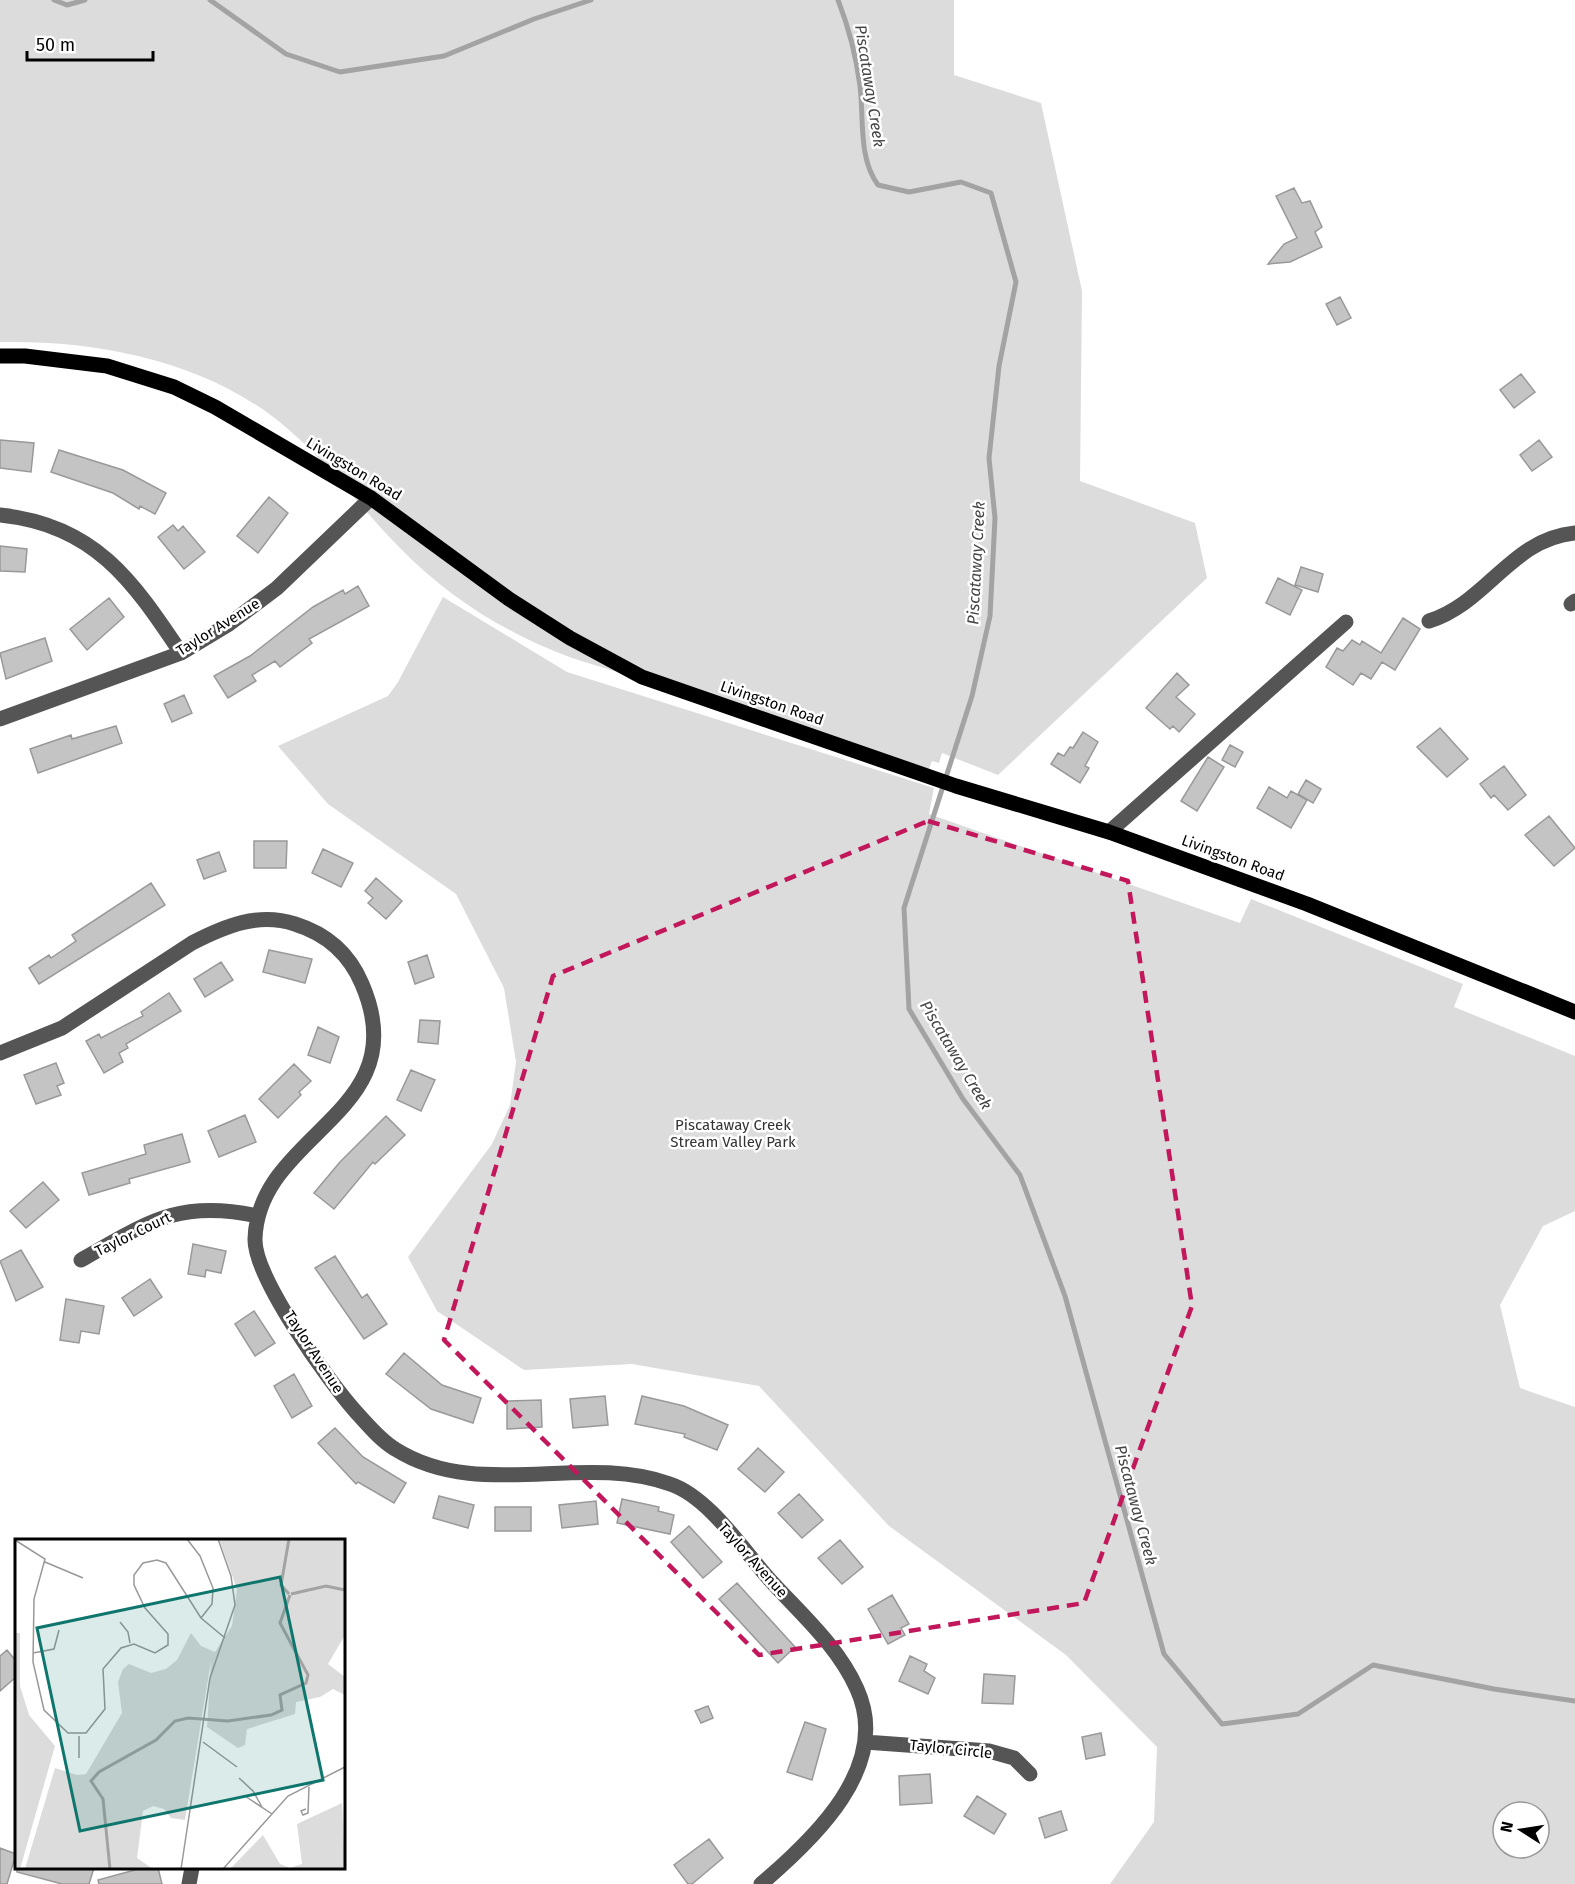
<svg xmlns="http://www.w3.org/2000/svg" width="1575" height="1884" font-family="'Fira Sans',sans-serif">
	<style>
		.green { fill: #dcdcdc; fill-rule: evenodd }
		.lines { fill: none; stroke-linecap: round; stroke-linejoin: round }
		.stream { stroke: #a3a3a3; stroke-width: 5 }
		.building { fill: #c4c4c4; stroke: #999; stroke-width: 1.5 }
		.minor { stroke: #555; stroke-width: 15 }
		.major { stroke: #000; stroke-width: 15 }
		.marked { fill: none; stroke: #c2185b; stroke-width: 4.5; stroke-dasharray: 12 8; stroke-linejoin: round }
		.labels { text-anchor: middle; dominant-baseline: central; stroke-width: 5; stroke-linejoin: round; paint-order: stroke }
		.street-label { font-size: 15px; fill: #000; stroke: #fff }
		.park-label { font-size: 15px; fill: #333; stroke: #fff }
		.water-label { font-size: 16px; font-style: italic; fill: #444; stroke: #fff }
		.inset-river { fill: none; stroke: #a3a3a3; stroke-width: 3 }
		.inset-road { fill: none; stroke: #999; stroke-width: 1.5 }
		.view { fill: #0f766e; fill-opacity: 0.15; stroke: #0f766e; stroke-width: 3 }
		.inset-edge { fill: none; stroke: #000; stroke-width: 3 }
	</style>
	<rect width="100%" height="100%" fill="#fff"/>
	<path class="green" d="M0,0H954V75L1041,103L1082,291L1080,481L1195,523L1207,578L998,775L942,753L939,763L932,761L929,769L572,658C507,634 450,599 401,549C363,511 331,466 289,430C212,362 100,340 0,342Z
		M443,597L567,672L934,788L929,814L1240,923L1251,899L1463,984L1454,1007L1575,1056V1211L1543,1226L1500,1305L1520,1388L1575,1407V1884H1110L1154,1822L1157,1747L1066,1655L889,1526L759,1386L632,1364L524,1370L437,1311L408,1257L492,1144L510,1105L516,1062L504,988L456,894L328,804L278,746L388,696L398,682ZM1503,1812H1539V1848H1503Z"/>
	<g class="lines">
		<path class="stream" d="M54,0L67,5L85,0
			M210,0L286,54L340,72L444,56L534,19L591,0
			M838,0C849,28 856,55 860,86C864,118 858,158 878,185L909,192L961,182L991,193L1016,282L999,366L989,458L995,518L990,616L972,696L904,908L909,1009L963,1099L1020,1175L1065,1296L1164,1654L1222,1724L1298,1714L1373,1665L1494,1689L1575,1701"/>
	</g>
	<path class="building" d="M1294,188L1302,203L1310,201L1322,227L1315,232L1322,247L1290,262L1268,264L1284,244L1297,238L1276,196Z
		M1340,297L1351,318L1337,325L1326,304Z
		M1521,374L1535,392L1514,408L1500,390Z
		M0,440L34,443L31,472L0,468Z
		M1539,440L1552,457L1532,471L1520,455Z
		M59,450L123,470L166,493L155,514L140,506L139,509L113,493L51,472Z
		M269,497L288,513L258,553L237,536Z
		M173,525L178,531L183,526L205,552L184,569L158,537Z
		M0,546L27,549L25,572L0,571Z
		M1301,567L1323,574L1318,592L1295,585Z
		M1278,578L1302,590L1290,615L1266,603Z
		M358,586L369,606L309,639L312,643L280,667L275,661L252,675L256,681L228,698L214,676L250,656L313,607L343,590L345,594Z
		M109,598L124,617L87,650L70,629Z
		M1403,618L1420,629L1395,670L1382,662L1371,679L1361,673L1353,685L1326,667L1337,648L1343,651L1352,640L1360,645L1362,641L1381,653Z
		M45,638L52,661L6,679L0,653Z
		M1177,673L1189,685L1176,697L1195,714L1179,732L1173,726L1170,729L1146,708Z
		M184,695L192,713L172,722L164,704Z
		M116,726L122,743L38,773L30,749L71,735L72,739Z
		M1440,728L1468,759L1447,777L1417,747Z
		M1083,732L1098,742L1085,766L1089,768L1080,783L1051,764L1058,753L1064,756L1070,747L1073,748Z
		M1230,745L1243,752L1235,767L1222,760Z
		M1208,757L1224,767L1197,811L1181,801Z
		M1504,766L1526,795L1508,810L1494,795L1491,798L1480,784Z
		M1306,780L1321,789L1313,803L1298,794Z
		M1269,787L1287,798L1291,791L1307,800L1291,828L1257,808Z
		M1549,816L1575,848L1554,866L1525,835Z
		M254,841H287L286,868H254Z
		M323,849L353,863L341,887L312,873Z
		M219,852L226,871L204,879L197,860Z
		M376,878L402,901L386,919L368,903L373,898L365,891Z
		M151,883L165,905L39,984L29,968L49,955L51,958L76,941L72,935Z
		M269,950L312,959L305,983L263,972Z
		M427,955L434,977L415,984L408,962Z
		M221,962L233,980L205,997L194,979Z
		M169,993L181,1011L126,1044L128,1048L119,1053L123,1062L104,1073L86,1041L99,1034L101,1038L143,1016L141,1012Z
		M420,1020L440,1021L438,1044L418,1042Z
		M318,1027L339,1037L330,1063L308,1055Z
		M56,1063L64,1083L57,1086L61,1095L36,1104L24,1075Z
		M294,1064L311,1081L299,1092L301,1095L278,1118L259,1099Z
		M411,1070L435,1080L421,1111L397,1100Z
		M245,1115L256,1142L219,1157L208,1131Z
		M386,1116L405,1135L375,1164L373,1162L334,1209L314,1193L340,1162Z
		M182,1134L190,1162L129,1179L130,1183L89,1195L82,1173L146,1154L144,1145Z
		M43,1182L59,1200L26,1228L10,1211Z
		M193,1244L226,1251L221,1273L206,1270L205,1277L188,1274Z
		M21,1250L43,1287L16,1301L0,1261Z
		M335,1256L362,1298L367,1294L387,1324L364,1339L315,1268Z
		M150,1279L162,1297L134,1316L122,1298Z
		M66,1299L104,1306L99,1334L81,1331L79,1343L60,1340Z
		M254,1311L275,1343L255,1356L235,1324Z
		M404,1353L442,1385L481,1398L473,1423L431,1409L386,1374Z
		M294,1374L312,1406L292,1418L274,1386Z
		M605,1396L608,1425L573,1428L570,1399Z
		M642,1396L684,1406L728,1425L717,1450L684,1437L685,1434L635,1424Z
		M541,1400L542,1427L507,1429V1401Z
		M335,1428L363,1457L406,1483L394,1503L358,1482L356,1484L318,1443Z
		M758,1448L784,1472L765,1492L738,1469Z
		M799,1494L823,1520L802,1538L778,1513Z
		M439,1496L474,1505L468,1528L433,1518Z
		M622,1499L659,1507L658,1511L674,1515L670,1534L617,1523Z
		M596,1501L598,1524L562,1528L559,1505Z
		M495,1507H531V1531H495Z
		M689,1526L722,1562L703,1578L671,1542Z
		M840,1540L863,1567L842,1584L818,1558Z
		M737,1583L795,1647L778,1663L719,1599Z
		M892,1595L909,1624L901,1628L905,1635L888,1644L868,1609Z
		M7,1650L16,1661V1677L0,1691V1656Z
		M910,1656L927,1664L924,1671L935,1678L928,1694L899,1681Z
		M984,1674L1015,1676L1013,1704L982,1703Z
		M708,1706L713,1718L701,1723L695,1711Z
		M805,1722L826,1729L812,1780L787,1772Z
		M1101,1733L1105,1755L1086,1759L1082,1737Z
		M930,1774L932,1803L900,1805L899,1776Z
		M977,1796L1006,1814L994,1834L964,1816Z
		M1061,1811L1067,1830L1045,1838L1039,1818Z
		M709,1839L723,1858L692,1884H688L674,1865Z
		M0,1848L16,1854L7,1884H0Z
		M17,1868H94L89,1884H62L17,1872Z
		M142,1868H158L162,1884H99L98,1880Z"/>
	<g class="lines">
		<path class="minor" d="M0,515C95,525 132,580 181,653
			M1571,604L1575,601
			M1429,621C1487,603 1511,539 1575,533
			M0,719L181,653L229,624L277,588L371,498
			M1109,832L1346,622
			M0,1053L62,1028L192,943C225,926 258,912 295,924C327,934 349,953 362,984C418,1114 258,1132 255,1239C254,1277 329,1382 356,1412C368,1425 380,1440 395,1449C479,1502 581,1452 670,1484C709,1497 743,1550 770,1580C801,1614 838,1646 857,1689C892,1766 814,1839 761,1884
			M81,1260C148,1222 179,1199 258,1216
			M865,1742L989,1751L1014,1758L1030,1774
			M189,1884L192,1868"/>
		<path class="major" d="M0,356H25L107,366L174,387L215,407L371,498L509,599L570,638L642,677L956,786L1109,832L1307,904L1575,1012"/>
	</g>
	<path class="marked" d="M928,821L1128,881L1192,1306L1084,1603L759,1655L444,1340L553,976Z"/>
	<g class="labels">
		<g class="street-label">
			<text transform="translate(354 469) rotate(31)">Livingston Road</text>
			<text transform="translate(218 627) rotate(-32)">Taylor Avenue</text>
			<text transform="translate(772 703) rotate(19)">Livingston Road</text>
			<text transform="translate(1233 858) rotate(20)">Livingston Road</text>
			<text transform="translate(133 1234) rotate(-26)">Taylor Court</text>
			<text transform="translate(314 1352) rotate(57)">Taylor Avenue</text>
			<text transform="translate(753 1560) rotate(48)">Taylor Avenue</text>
			<text transform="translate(951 1749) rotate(6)">Taylor Circle</text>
		</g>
		<g class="park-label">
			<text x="733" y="1125">Piscataway Creek<tspan x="733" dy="17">Stream Valley Park</tspan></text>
		</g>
		<g class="water-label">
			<text transform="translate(870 86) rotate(81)">Piscataway Creek</text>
			<text transform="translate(976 563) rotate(-87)">Piscataway Creek</text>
			<text transform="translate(956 1055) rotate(59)">Piscataway Creek</text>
			<text transform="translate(1136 1505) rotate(75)">Piscataway Creek</text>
		</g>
	</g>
	<g transform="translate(15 1539)">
		<rect width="330" height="330" fill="#fff"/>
		<path d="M204,0H330V96L313,125L330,138V156L318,150L305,158L281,163L280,175L232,190L230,206L223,209L192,188L196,122L170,281L156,279L149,270L138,267L128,272L122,319L138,330H10L40,229L62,236L71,235L107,174L103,143L108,130L114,125L136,134L151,130L162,121L176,94L186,107L200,113L217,87L222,50ZM0,94H5V147L14,176L40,207L5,330H0ZM327,264L330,330H215L248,296L265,325L275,329L287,325L282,285Z" fill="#dcdcdc"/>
		<path class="inset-river" d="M274,0L266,46L274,55M276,55L311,47L330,51M95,330L88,260L76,242L84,233L141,201L160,182L173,179L213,182L256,176L267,171L265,156L291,144L293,136L265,84L275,56"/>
		<path class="inset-road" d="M172,0L185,17L198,49L197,65L186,79M0,1L30,20L19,60L18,123L29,171L53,194H71L90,170L88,130L106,109L119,105L140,114L153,106V95L130,69L119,46V36L128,24L142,21L151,24L186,79L210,99M30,23L68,39M105,83L113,93L115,104M18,114L39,110L44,91M64,197V219M188,203L222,228M224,239L238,252L247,268M230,257L257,275M291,270L286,272L288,276L293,274L294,248M166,330L195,139L220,66L216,37L203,0M208,330L273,257L330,228"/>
		<path class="view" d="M265,38L308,241L65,292L22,89Z"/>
		<rect width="330" height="330" class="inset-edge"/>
	</g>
	<g transform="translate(1521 1830) rotate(282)"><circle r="28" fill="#ffffff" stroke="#999999" stroke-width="1.5"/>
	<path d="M0-4.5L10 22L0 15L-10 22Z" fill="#000000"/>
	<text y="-9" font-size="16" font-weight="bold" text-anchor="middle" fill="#000000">N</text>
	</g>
	<path d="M27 51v9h126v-9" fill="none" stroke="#000000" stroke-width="3"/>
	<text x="36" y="51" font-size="18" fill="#000000" stroke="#ffffff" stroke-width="4.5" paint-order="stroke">50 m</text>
</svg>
